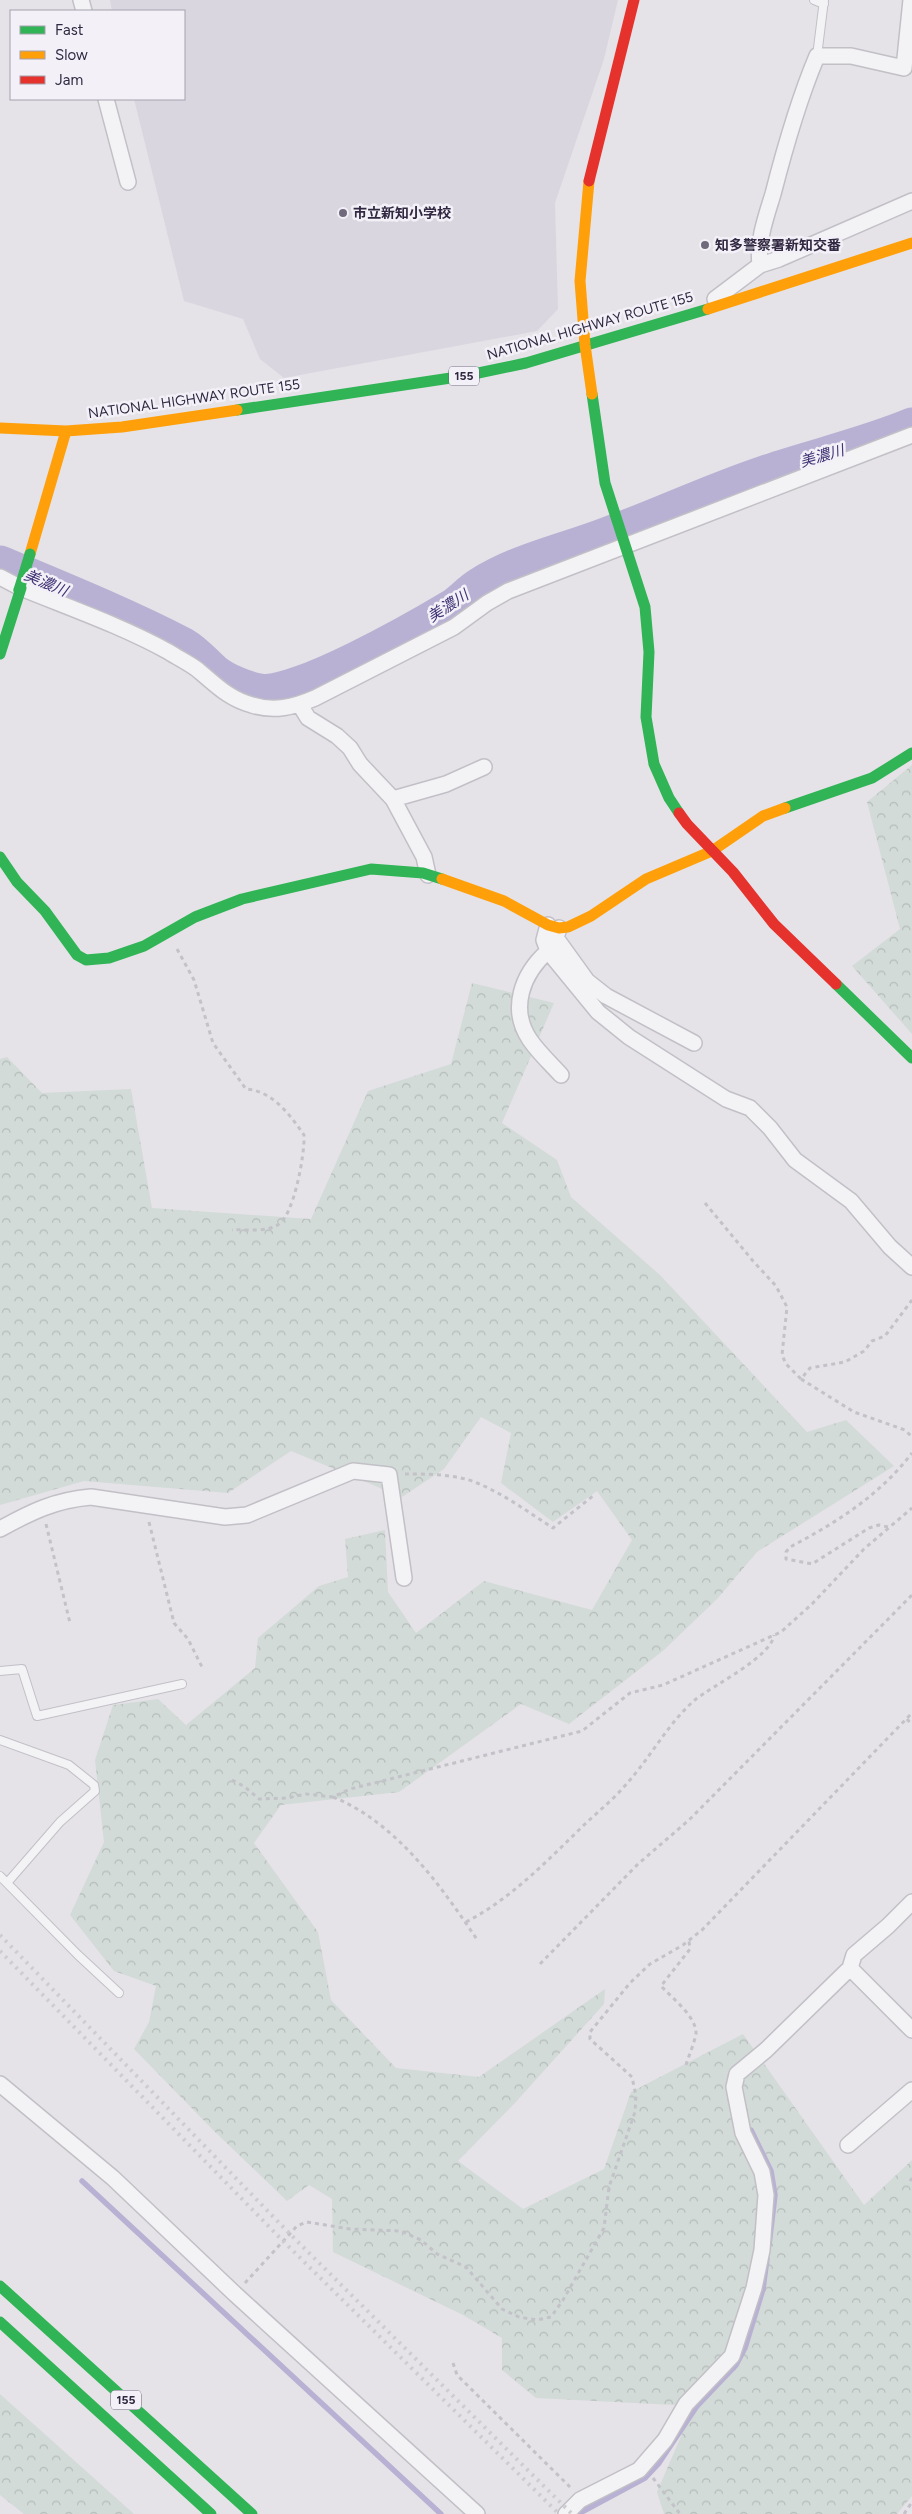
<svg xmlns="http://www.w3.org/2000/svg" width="912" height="2514" font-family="Figtree,'Noto Sans JP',sans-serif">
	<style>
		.built { fill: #dad6e0 }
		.forest { fill: url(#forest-crowns) }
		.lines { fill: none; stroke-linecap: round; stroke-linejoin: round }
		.stream { stroke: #b8b1d3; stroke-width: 5.5 }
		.river { stroke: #b8b1d3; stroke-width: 35 }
		.lane-casing { stroke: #c2c0c6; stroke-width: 10 }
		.street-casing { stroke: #c2c0c6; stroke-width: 18 }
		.path { stroke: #c3c2c8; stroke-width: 3; stroke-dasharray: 4 4; stroke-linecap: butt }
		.lane { stroke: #f3f2f5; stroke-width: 8 }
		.street { stroke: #f3f2f5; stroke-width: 15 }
		.fast { stroke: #30b455; stroke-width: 11 }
		.slow { stroke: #ff9f0a; stroke-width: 11 }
		.jam { stroke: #e5322d; stroke-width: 11 }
		.rail { stroke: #cdccd0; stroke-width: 4; stroke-dasharray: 2.5 5; stroke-linecap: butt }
		.fast-bridge { stroke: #30b455; stroke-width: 11 }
		.poi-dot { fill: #706a7c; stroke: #f3f1f7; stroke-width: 2 }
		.labels { text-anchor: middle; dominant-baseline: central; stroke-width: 5; stroke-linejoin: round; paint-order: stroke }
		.shield { fill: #f3f1f7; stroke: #6b6578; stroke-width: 1 }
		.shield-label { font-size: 12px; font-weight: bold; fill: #312942 }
		.poi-label { font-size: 14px; font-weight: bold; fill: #312942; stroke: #f3f1f7; text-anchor: start }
		.street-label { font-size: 14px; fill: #312942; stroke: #f3f1f7 }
		.water-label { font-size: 15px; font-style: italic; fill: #413376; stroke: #f3f1f7 }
	</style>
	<defs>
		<pattern id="forest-crowns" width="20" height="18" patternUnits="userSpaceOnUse" patternTransform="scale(1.25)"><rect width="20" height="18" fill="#d2dbd7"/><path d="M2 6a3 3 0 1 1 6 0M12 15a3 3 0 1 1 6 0" fill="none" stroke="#b5bcba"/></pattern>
	</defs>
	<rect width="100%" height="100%" fill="#e5e3e8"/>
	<path class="built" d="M110,0H618L604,59L555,203L558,309L537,331L284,378L260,359L243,319L184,301L134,99H184V11H112Z"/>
	<path class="forest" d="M912,765V1034L852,966L900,929L867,802Z
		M472,983L554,1003L502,1123L557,1160L571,1197L660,1275L807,1432L846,1420L894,1466L757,1552L718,1598L664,1650L569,1724L521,1704L399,1792L281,1805L254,1843L318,1932L331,2000L396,2068L479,2077L605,1989L604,2004L515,2103L458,2161L523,2209L604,2169L631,2092L743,2034L864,2205L912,2160V2496L897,2514H664L657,2492L694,2406L536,2398L502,2370V2338L463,2315L333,2252L332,2199L309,2185L287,2201L213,2130L134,2049L149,2022L156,1986L114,1971L70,1915L104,1842L95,1760L113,1705L158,1699L186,1725L255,1668L258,1638L319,1586L348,1577L345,1539L385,1530L388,1592L416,1633L484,1581L592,1610L632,1540L597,1491L553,1522L501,1483L511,1433L481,1417L444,1469L402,1497L291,1451L228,1493L84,1481L0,1505V1059L7,1057L42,1093L131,1089L152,1208L311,1219L368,1091L451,1064Z
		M0,2395V2394L134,2514H24L0,2495Z"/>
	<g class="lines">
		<path class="stream" d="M751,2130L771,2171L775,2195L769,2245
			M82,2181L441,2514
			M580,2513L645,2478L659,2463L697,2406L736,2365L745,2348L763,2289L767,2259"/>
		<path class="river" d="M0,563C62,589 124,614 184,645C196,652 204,662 214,671C225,680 246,689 260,691C295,697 416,628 451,607C461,601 469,591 479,585C516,561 563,551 605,535C658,516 710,491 764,473C814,456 864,445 912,425"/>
		<g class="lane-casing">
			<path id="lane" d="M814,0L824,4
				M817,56L824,0
				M0,1671L22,1669L37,1716L182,1684
				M0,1740L69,1765L94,1785L95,1791L60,1822L7,1883
				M0,1876L78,1955L119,1993"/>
		</g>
		<g class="street-casing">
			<path id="street" d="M81,0L84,11
				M106,99L128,182
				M760,265C757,241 766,217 773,194C785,147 798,101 817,56H851L904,68L911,0
				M715,299L760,265L779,259L912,201
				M0,577L21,588C70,608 122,626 169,652C178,658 189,663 198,670C216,685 229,699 252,705C274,712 294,707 315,698L454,627L487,603L508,591L912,435
				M300,705L308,718L337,736L350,748L360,764L393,799L424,857L428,875
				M393,799L446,784L484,767
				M548,925L544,940L548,951L598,1012L629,1037L726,1099L750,1108L770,1128L795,1160L851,1201L890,1247L912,1267
				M559,928L556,938L587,981L606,996L694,1043
				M548,951C522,974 509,1009 530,1040C539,1053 551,1064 561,1075
				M0,1529C31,1512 55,1500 91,1497L225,1517L247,1515L353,1471L389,1475L404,1578
				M850,1968L912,2030
				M0,2084L113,2178L235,2294L477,2514
				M848,2145L912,2090
				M566,2514L580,2500L639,2470L665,2440L686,2404L732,2356L754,2288L762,2250L766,2195L762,2172L743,2133L734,2087L737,2074L766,2050L850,1968L854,1955L888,1926L912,1902"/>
		</g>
		<path class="path" d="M177,949L194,980L213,1043L246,1089C273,1091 290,1115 304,1135C305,1154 294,1214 279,1224C267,1233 246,1229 232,1230
			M705,1203L753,1261L776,1286L787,1307L782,1355L786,1364L801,1379L810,1368L845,1362L864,1351L872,1341L885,1336L912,1300
			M801,1379L854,1412L905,1430L912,1437
			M405,1474C428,1474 456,1474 477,1483C504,1494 528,1512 553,1528L594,1495
			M149,1522L174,1623L188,1639L202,1667
			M46,1524L70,1623
			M888,1527L879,1525L869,1528L812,1564L786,1559V1552L790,1547C836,1523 880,1495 912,1453
			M907,1719L912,1725
			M232,1780L245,1787L259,1799L287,1798L306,1794L333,1797L350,1789L582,1731L630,1693L663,1685L781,1632L812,1604L864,1549L912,1508
			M333,1797C397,1823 441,1886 478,1941
			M466,1922C512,1898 548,1860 585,1824C600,1810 616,1797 629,1781C652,1755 669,1722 696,1699C714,1685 771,1657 774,1635
			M540,1964L638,1864L689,1820L912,1595
			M686,2065C689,2055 694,2044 696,2034C697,2017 672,1998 661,1986L690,1949L689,1941
			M910,2181L912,2178
			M245,2283L297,2226L307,2222L350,2229L401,2231L421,2240L437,2254L466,2267L502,2309L519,2317L537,2320L551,2317L563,2300L604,2228L609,2187L635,2112L636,2096L632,2077L590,2039V2032L630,1983L650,1964L683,1945L702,1930L912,1713
			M453,2363L457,2375L570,2487
			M653,2478L680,2514
			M904,2514L912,2502"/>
		<use href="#lane" class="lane"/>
		<use href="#street" class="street"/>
		<path class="fast" d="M592,394L605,483L645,607L649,652L646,717L654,764L669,798L679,813
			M237,410L464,376L526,363L708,309
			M0,654L21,588L19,590
			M785,808L872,778L912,753
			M0,857L17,882L45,911L77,955L86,960L109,958L144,946L195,917L242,899L371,869L423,873L442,879
			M836,984L912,1058
			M0,2286L252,2514
			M0,2322L211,2514"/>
		<path class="slow" d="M589,181L580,281L585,345L592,394
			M708,309L912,243
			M0,428L66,431L122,427L237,410
			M30,554L66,431
			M442,879L504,901L548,925L559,928L568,927L591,916L646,879L712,851L763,816L785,808"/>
		<path class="jam" d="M589,181L634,0
			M679,813L687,824L733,872L774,924L836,984"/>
		<path class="rail" d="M0,1935L290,2234L572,2514
			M0,1951L283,2241L559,2514"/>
		<path class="fast-bridge" d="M19,590L30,554"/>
	</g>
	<g class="poi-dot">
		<circle cx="343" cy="213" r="5"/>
		<circle cx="705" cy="245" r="5"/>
	</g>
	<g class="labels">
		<g class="shield">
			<rect x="449" y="366.5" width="30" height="19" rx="4"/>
			<rect x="111" y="2390.5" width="30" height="19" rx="4"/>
		</g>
		<g class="shield-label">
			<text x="464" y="376">155</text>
			<text x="126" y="2400">155</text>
		</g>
		<g class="poi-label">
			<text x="353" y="213">市立新知小学校</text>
			<text x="715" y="245">知多警察署新知交番</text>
		</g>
		<g class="street-label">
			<text transform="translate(590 326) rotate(-16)">NATIONAL HIGHWAY ROUTE 155</text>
			<text transform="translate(194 399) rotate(-8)">NATIONAL HIGHWAY ROUTE 155</text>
		</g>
		<g class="water-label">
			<text transform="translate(822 456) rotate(-16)">美濃川</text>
			<text transform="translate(46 583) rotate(23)">美濃川</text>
			<text transform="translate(448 606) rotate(-33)">美濃川</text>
		</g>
	</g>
	<rect x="10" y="10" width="175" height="90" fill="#f3f1f7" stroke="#a5a1af"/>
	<rect x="20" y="26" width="25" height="8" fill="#30b455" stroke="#a5a1af"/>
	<text x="55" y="35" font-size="15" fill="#312942">Fast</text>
	<rect x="20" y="51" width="25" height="8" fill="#ff9f0a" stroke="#a5a1af"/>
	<text x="55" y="60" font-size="15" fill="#312942">Slow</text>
	<rect x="20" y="76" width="25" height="8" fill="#e5322d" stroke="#a5a1af"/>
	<text x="55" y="85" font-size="15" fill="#312942">Jam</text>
</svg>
